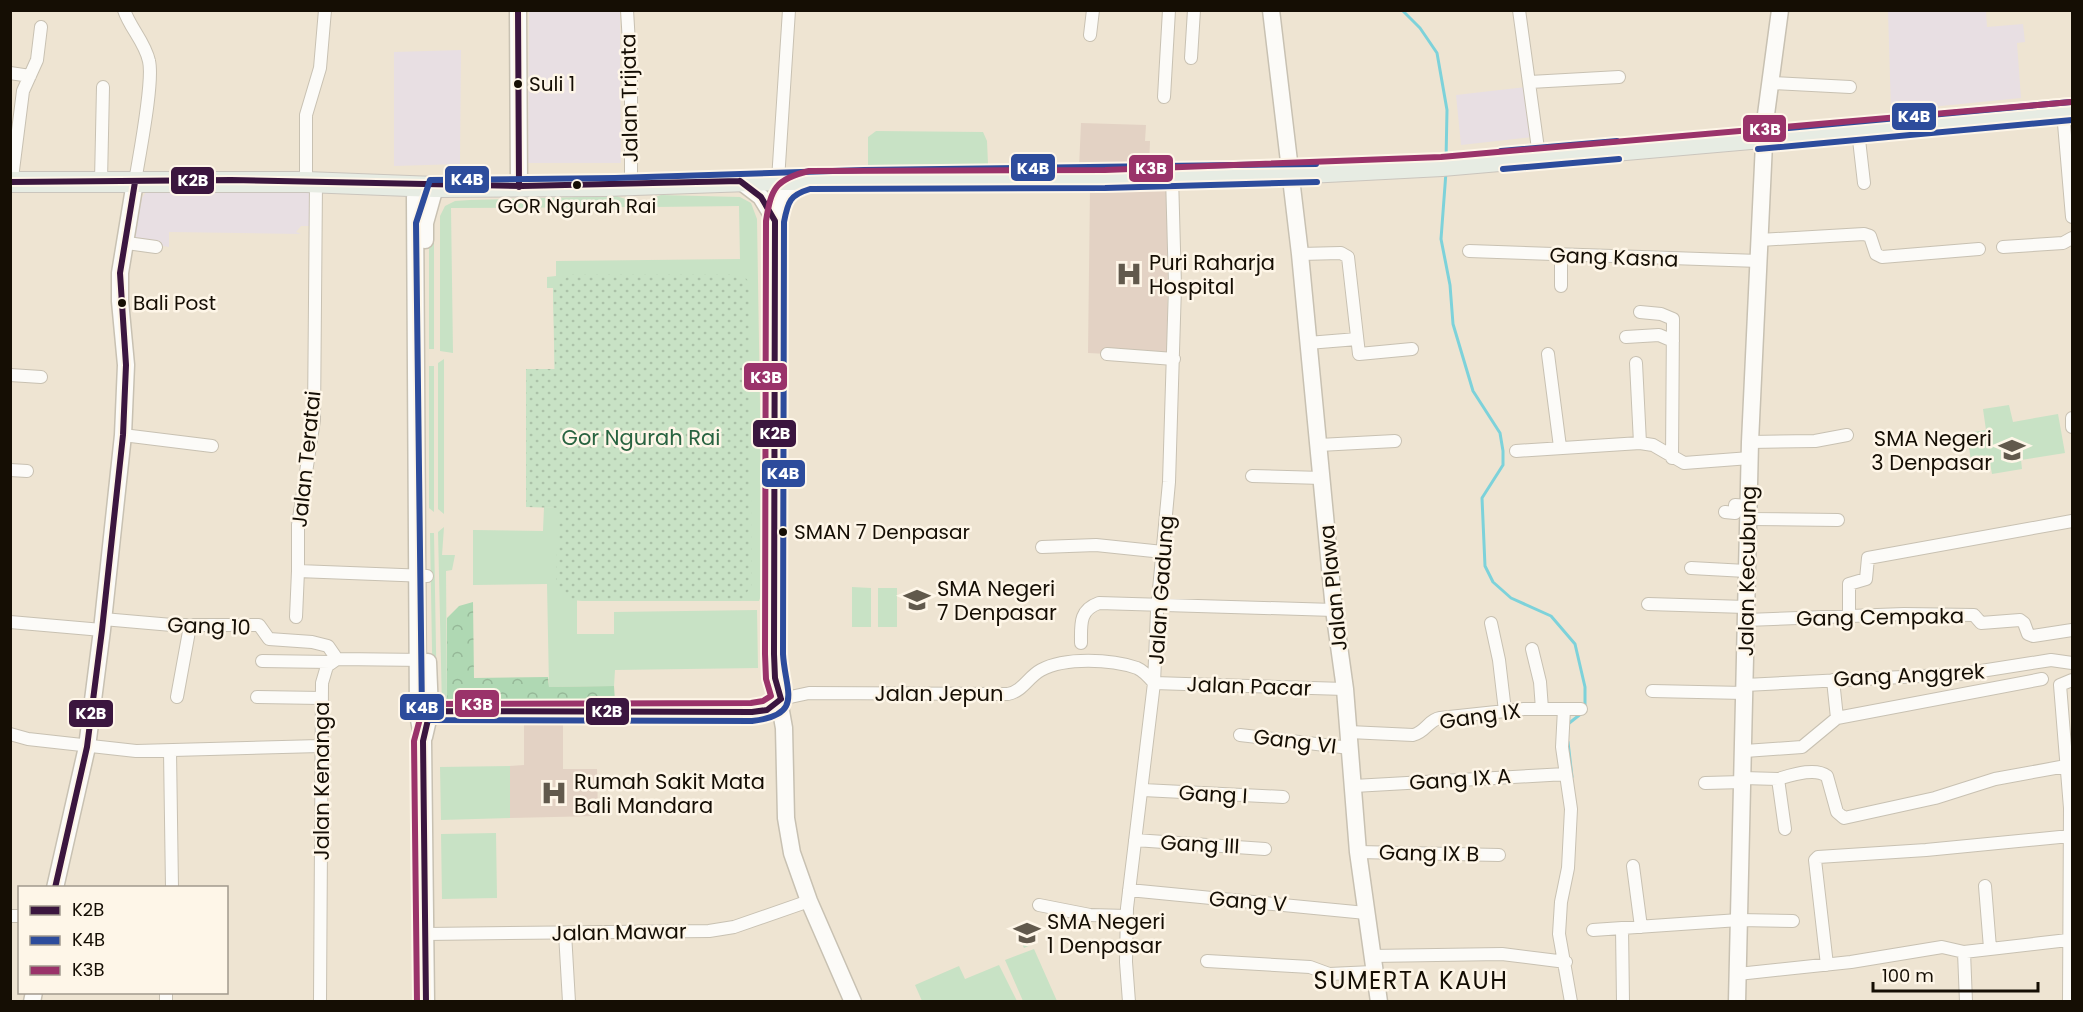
<svg xmlns="http://www.w3.org/2000/svg" width="2083" height="1012" font-family="Poppins,sans-serif">
	<style>
		.commercial { fill: #e8dfe3 }
		.medical { fill: #e3d2c4 }
		.green { fill: #c8e2c5 }
		.forest { fill: url(#forest-crowns) }
		.park { fill: url(#park-dots) }
		.lines { fill: none; stroke-linecap: round; stroke-linejoin: round }
		.stream { stroke: #7dd2da; stroke-width: 3 }
		.street-casing { stroke: #c8c1b2; stroke-width: 14 }
		.secondary-casing { stroke: #c8c1b2; stroke-width: 19 }
		.primary-casing { stroke: #cac5bd; stroke-width: 22 }
		.street { stroke: #fcfbf8; stroke-width: 12 }
		.secondary { stroke: #fcfbf8; stroke-width: 16 }
		.primary { stroke: #e7ece3; stroke-width: 20 }
		.bus-1-casing { stroke: #fef6e8; stroke-width: 10 }
		.bus-2-casing { stroke: #fef6e8; stroke-width: 10 }
		.bus-3-casing { stroke: #fef6e8; stroke-width: 10 }
		.bus-1 { stroke: #3b163f; stroke-width: 6 }
		.bus-2 { stroke: #2d4c9c; stroke-width: 6 }
		.bus-3 { stroke: #9a336a; stroke-width: 6 }
		.bus-dot { fill: #150e04; stroke: #fef6e8; stroke-width: 2 }
		.labels { text-anchor: middle; dominant-baseline: central; stroke-width: 5; stroke-linejoin: round; paint-order: stroke }
		.bus-label { font-size: 20px; fill: #150e04; stroke: #fef6e8; text-anchor: start }
		.street-label { font-size: 21px; fill: #150e04; stroke: #fef6e8 }
		.poi-label { font-size: 21px; fill: #150e04; stroke: #fef6e8; text-anchor: start }
		.park-label { font-size: 21px; fill: #286340; stroke: #fef6e8 }
		.quarter-label { font-size: 24px; letter-spacing: 1.5px; fill: #150e04; stroke: #fef6e8 }
		.line-badge { stroke: #fef6e8; stroke-width: 2 }
		.badge-label { font-size: 16px; text-anchor: middle; font-weight: bold; fill: #fff }
	</style>
	<defs>
		<pattern id="forest-crowns" width="20" height="18" patternUnits="userSpaceOnUse" patternTransform="scale(1.5)"><rect width="20" height="18" fill="#afd8b3"/><path d="M2 6a3 3 0 1 1 6 0M12 15a3 3 0 1 1 6 0" fill="none" stroke="#96b898"/></pattern>
		<pattern id="park-dots" width="8" height="8" patternUnits="userSpaceOnUse" patternTransform="scale(1.5)"><rect width="8" height="8" fill="#c8e2c5"/><path d="M2 2h.1M6 6h.1" fill="none" stroke="#abc1a8" stroke-width="1.8" stroke-linecap="round"/></pattern>
	</defs>
	<rect width="100%" height="100%" fill="#eee4d2"/>
	<path class="commercial" d="M529,11H620L621,163H528Z
		M1888,11H1986L1987,27L2023,24L2025,42L2017,43L2021,98L1891,111Z
		M461,50L460,164L394,166V52Z
		M1526,87L1533,137L1461,145L1456,95Z
		M310,186L311,226H301L296,232L301,234L169,232V247L132,241L142,198L148,189Z"/>
	<path class="medical" d="M1081,123L1146,125L1145,141H1150L1149,168H1079Z
		M1090,188L1168,189L1167,357L1088,353Z
		M524,724H563V769H597L598,816L510,818V766L524,765Z"/>
	<path class="green" d="M876,131L983,132L987,141L988,164L868,165V137Z
		M661,195L740,197L751,203L757,219L763,590L759,601L577,600V634H614V612L757,610L758,668L615,670L614,686L549,687L547,584L473,585V530L543,531L544,507L557,508L553,288H547V277L556,276V261L740,259L739,206L653,207L655,197Z
		M616,196L632,201V207L451,208L453,353L440,351V216L445,206L455,201L470,200Z
		M429,224L434,225V349H429Z
		M444,359V514L438,509V363Z
		M429,366H434V512L429,508Z
		M2009,405L2013,422L2058,414L2065,453L2021,460L2022,469L1992,474L1989,458L1971,461L1967,433L1986,430L1983,409Z
		M444,527L442,555H455L452,570L446,571L447,706L442,707L438,532Z
		M430,533H434L437,707H433Z
		M852,587L871,588V627H852Z
		M878,588H897V627H878Z
		M510,766V818L441,820L440,767Z
		M496,833L497,898L442,899L441,834Z
		M1029,926L1037,942L1024,948L1016,931Z
		M1034,949L1057,1001H1023L1005,960Z
		M999,965L1017,1001H922L915,985L959,966L965,979Z"/>
	<path class="forest" d="M473,602L474,678L548,677L549,687L614,686L615,702L602,703L600,706L447,707V618L459,606Z"/>
	<path class="park" d="M571,274H736L744,276L749,282L752,585L741,601H582C568,600 561,596 556,582L558,508L526,507V369H555L553,288Z"/>
	<g class="lines">
		<path class="stream" d="M1402,10L1420,28L1437,53L1447,110L1446,160
			M1446,172L1441,239L1450,285L1453,324L1473,391L1500,433L1503,451V465L1482,498L1485,566L1493,582L1511,598L1551,616L1575,644L1585,687V707
			M1568,724L1582,713
			M1568,742L1572,777"/>
		<g class="street-casing">
			<path id="street" d="M124,10C130,28 145,42 149,61C154,82 139,156 135,182
				M627,10L631,77V186
				M1519,10L1539,156
				M1090,35L1093,10
				M1191,58L1194,10
				M10,73L30,76
				M1530,82L1619,77
				M1771,83L1850,87
				M1164,97L1169,10
				M2063,112L2072,217
				M1858,131L1864,183
				M778,180L789,10
				M101,181L103,87
				M306,182V115L320,68L325,10
				M316,182L314,420L298,525V571L427,576
				M11,186L23,91L37,60L41,27
				M1760,240L1864,234L1870,236L1876,254L1882,257L1979,249
				M127,243L156,247
				M2003,247L2063,243L2072,238
				M1469,251L1759,261
				M1300,254L1341,253L1348,257L1359,354L1412,349
				M1561,255V286
				M1640,312L1661,314L1673,319L1672,458
				M1626,337L1659,335L1673,341
				M1308,343L1357,339
				M1107,354L1174,359
				M1548,354L1560,447
				M1636,363L1640,443
				M10,375L41,377
				M2072,418V427
				M123,435L212,446
				M1750,442L1815,441L1847,435
				M1319,445L1395,441
				M1516,451L1640,443L1653,445L1684,463L1750,458
				M10,470L27,471
				M1252,476L1322,478
				M1725,512L1735,513V505L1748,506
				M1748,519L1838,520
				M1042,547L1096,545L1163,552
				M1691,568L1746,571
				M1648,604L1746,607
				M296,617L298,571
				M1849,617V584L1866,579L1868,558L2072,521
				M103,619L172,625H259L269,639L312,642L328,646L337,659
				M1746,620L1904,614L1974,615L1981,623L2020,620L2024,623L2028,634L2033,636L2072,630
				M10,622L102,630
				M1491,623L1499,660L1505,711
				M1081,643C1081,624 1079,610 1099,603L1334,610
				M1532,649L1540,682L1542,709
				M262,661L330,662
				M1833,680L1837,718L2042,679
				M1154,683L1345,689
				M1745,685L1962,674L2051,660L2072,663
				M1652,691L1744,693
				M177,697L190,626
				M257,697L322,698
				M1564,709L1562,747L1571,809L1568,868L1561,902L1559,934L1571,1002
				M430,711L734,713L762,711L781,699L809,693L1008,694C1023,691 1028,677 1041,670C1065,657 1111,659 1137,668C1144,671 1149,677 1154,683
				M1349,732L1413,735C1426,732 1428,720 1440,718L1524,709H1581
				M10,734L28,739L136,751L320,746
				M1240,735L1350,748
				M170,751L172,888
				M1745,751L1802,747L1837,718
				M1743,778L1778,779
				M1705,783L1743,782
				M1354,786L1566,774
				M1143,790L1283,797
				M1785,829L1778,779C1792,775 1815,767 1827,776L1837,812L1844,818L1935,798L1995,779L2066,766
				M1135,840L1265,849
				M1358,852L1499,855
				M1633,866L1641,927
				M1985,886L1990,948
				M1129,890L1366,913
				M1039,905L1090,915L1127,916
				M10,916H20
				M1622,928L1623,1002
				M1593,930L1739,920L1793,921
				M565,933L569,1002
				M425,934L709,931L734,927L809,901
				M1964,952L1966,1002
				M1371,956L1502,954L1566,962
				M1207,961L1310,967L1329,974L1373,972
				M1827,965L1815,860L1818,857L1926,850L2070,836
				M1738,974L1851,962L1942,947L1964,952L2068,940
				M166,1002V992
				M320,1002L322,683L327,666L337,659L425,660
				M1129,1002L1126,962L1127,908L1154,683L1157,611L1169,482L1175,286L1172,176
				M2069,1002L2070,808L2060,685L2072,680"/>
		</g>
		<g class="secondary-casing">
			<path id="secondary" d="M518,10L519,187
				M1271,10L1300,254L1334,610L1345,689L1358,852L1379,1002
				M740,181L761,197L775,220
				M803,182L784,190L776,211L775,678L784,728L786,818L792,853L809,901L853,1002
				M417,187L415,198L418,714L423,741L426,1002
				M425,240V223L435,187
				M424,737L430,711L428,662
				M55,888L87,747L102,630L123,435L126,365L120,301V273L135,182
				M32,1002L34,992
				M1737,1002L1750,442L1765,122L1780,10"/>
		</g>
		<g class="primary-casing">
			<path id="primary" d="M10,182H306L435,187L606,186L778,180L1105,179L1289,174L1442,166L2072,111"/>
		</g>
		<use href="#street" class="street"/>
		<use href="#secondary" class="secondary"/>
		<use href="#primary" class="primary"/>
		<g class="bus-1-casing">
			<path id="bus-1" d="M518,10L519,187
				M740,181L761,197L775,221L774,654L775,678L781,699
				M10,182L231,180L522,186L740,181
				M430,711L752,712L767,710L781,699
				M55,888L87,747L102,630L123,435L126,365L120,273L135,182
				M426,1002L423,741L430,711"/>
		</g>
		<g class="bus-2-casing">
			<path id="bus-2" d="M1757,131L2071,102
				M1758,149L2072,120
				M1501,151L1617,141
				M1316,164L864,170L615,178L430,180L416,223L422,715L430,720L752,721C805,715 785,691 783,654L784,222C788,201 790,195 810,189L1105,188L1317,182
				M1503,169L1619,159"/>
		</g>
		<g class="bus-3-casing">
			<path id="bus-3" d="M417,1002L414,741L424,704L751,703L763,701L771,696L766,679L765,654L766,221C771,189 775,179 809,171L1105,170L1441,157L2071,102"/>
		</g>
		<use href="#bus-1" class="bus-1"/>
		<use href="#bus-2" class="bus-2"/>
		<use href="#bus-3" class="bus-3"/>
	</g>
	<defs>
		<g id="hospital-bare" transform="scale(2.07)"><path d="M-5-5h3v3.5h4V-5h3V5h-3V1.5h-4V5h-3Z" fill="#61594c" stroke="#fef6e8" stroke-width="2.5" paint-order="stroke"/></g>
		<g id="school-bare" transform="scale(2.07)"><path d="M0-5L7-2L0 1L-7-2ZM-4 1L0 2.5L4 1V4Q0 6-4 4Z" fill="#61594c" stroke="#fef6e8" stroke-width="2.5" paint-order="stroke"/></g>
	</defs>
	<g fill-rule="evenodd">
		<use href="#hospital-bare" x="1129" y="274"/>
		<use href="#school-bare" x="2012" y="450"/>
		<use href="#school-bare" x="917" y="600"/>
		<use href="#hospital-bare" x="554" y="793"/>
		<use href="#school-bare" x="1027" y="933"/>
	</g>
	<g class="bus-dot">
		<circle cx="518" cy="84" r="5"/>
		<circle cx="577" cy="185" r="5"/>
		<circle cx="122" cy="303" r="5"/>
		<circle cx="783" cy="532" r="5"/>
	</g>
	<g class="labels">
		<g class="bus-label">
			<text x="529" y="84">Suli 1</text>
			<text x="577" y="206" text-anchor="middle">GOR Ngurah Rai</text>
			<text x="133" y="303">Bali Post</text>
			<text x="794" y="532">SMAN 7 Denpasar</text>
		</g>
		<g class="street-label">
			<text transform="translate(629 98) rotate(-91)">Jalan Trijata</text>
			<text transform="translate(1614 257) rotate(2)">Gang Kasna</text>
			<text transform="translate(306 459) rotate(-84)">Jalan Teratai</text>
			<text transform="translate(1747 571) rotate(-89)">Jalan Kecubung</text>
			<text transform="translate(1333 588) rotate(-96)">Jalan Plawa</text>
			<text transform="translate(1161 590) rotate(-86)">Jalan Gadung</text>
			<text transform="translate(1880 617) rotate(-1)">Gang Cempaka</text>
			<text transform="translate(209 626) rotate(2)">Gang 10</text>
			<text transform="translate(1909 675) rotate(-3)">Gang Anggrek</text>
			<text transform="translate(1249 686) rotate(2)">Jalan Pacar</text>
			<text x="939" y="693">Jalan Jepun</text>
			<text transform="translate(1480 716) rotate(-8)">Gang IX</text>
			<text transform="translate(1295 741) rotate(7)">Gang VI</text>
			<text transform="translate(1460 779) rotate(-4)">Gang IX A</text>
			<text transform="translate(321 781) rotate(-90)">Jalan Kenanga</text>
			<text transform="translate(1213 794) rotate(3)">Gang I</text>
			<text transform="translate(1200 844) rotate(3)">Gang III</text>
			<text transform="translate(1429 853) rotate(1)">Gang IX B</text>
			<text transform="translate(1248 901) rotate(4)">Gang V</text>
			<text transform="translate(619 932) rotate(-1)">Jalan Mawar</text>
		</g>
		<g class="poi-label">
			<text x="1149" y="262">Puri Raharja<tspan x="1149" dy="24">Hospital</tspan></text>
			<text x="1992" y="438" text-anchor="end">SMA Negeri<tspan x="1992" dy="24">3 Denpasar</tspan></text>
			<text x="937" y="588">SMA Negeri<tspan x="937" dy="24">7 Denpasar</tspan></text>
			<text x="574" y="781">Rumah Sakit Mata<tspan x="574" dy="24">Bali Mandara</tspan></text>
			<text x="1047" y="921">SMA Negeri<tspan x="1047" dy="24">1 Denpasar</tspan></text>
		</g>
		<g class="park-label">
			<text x="641" y="437">Gor Ngurah Rai</text>
		</g>
		<g class="quarter-label">
			<text x="1411" y="980">SUMERTA KAUH</text>
		</g>
	</g>
	<g class="line-badge">
		<rect x="1891" y="102" width="46" height="29" rx="6" fill="#2d4c9c"/>
		<rect x="1742" y="114" width="45" height="29" rx="6" fill="#9a336a"/>
		<rect x="1010" y="153" width="46" height="29" rx="6" fill="#2d4c9c"/>
		<rect x="1128" y="154" width="46" height="29" rx="6" fill="#9a336a"/>
		<rect x="444" y="165" width="46" height="29" rx="6" fill="#2d4c9c"/>
		<rect x="170" y="166" width="45" height="29" rx="6" fill="#3b163f"/>
		<rect x="743" y="362" width="45" height="29" rx="6" fill="#9a336a"/>
		<rect x="752" y="419" width="45" height="29" rx="6" fill="#3b163f"/>
		<rect x="761" y="459" width="45" height="29" rx="6" fill="#2d4c9c"/>
		<rect x="454" y="689" width="46" height="29" rx="6" fill="#9a336a"/>
		<rect x="399" y="693" width="46" height="28" rx="6" fill="#2d4c9c"/>
		<rect x="585" y="697" width="45" height="29" rx="6" fill="#3b163f"/>
		<rect x="68" y="699" width="46" height="29" rx="6" fill="#3b163f"/>
	</g>
	<g class="badge-label">
		<text x="1914" y="122">K4B</text>
		<text x="1765" y="135">K3B</text>
		<text x="1033" y="174">K4B</text>
		<text x="1151" y="174">K3B</text>
		<text x="467" y="185">K4B</text>
		<text x="193" y="186">K2B</text>
		<text x="766" y="383">K3B</text>
		<text x="775" y="439">K2B</text>
		<text x="783" y="479">K4B</text>
		<text x="477" y="710">K3B</text>
		<text x="422" y="713">K4B</text>
		<text x="607" y="717">K2B</text>
		<text x="91" y="719">K2B</text>
	</g>
	<rect width="2083" height="1012" fill="none" stroke="#150e04" stroke-width="24"/>
	<rect x="18" y="886" width="210" height="108" fill="#fef6e8" stroke="#a1998d" stroke-width="1.5"/>
	<rect x="30" y="906" width="30" height="9" fill="#3b163f" stroke="#a1998d" stroke-width="1.5"/>
	<text x="72" y="916" font-size="18" fill="#150e04">K2B</text>
	<rect x="30" y="936" width="30" height="9" fill="#2d4c9c" stroke="#a1998d" stroke-width="1.5"/>
	<text x="72" y="946" font-size="18" fill="#150e04">K4B</text>
	<rect x="30" y="966" width="30" height="9" fill="#9a336a" stroke="#a1998d" stroke-width="1.5"/>
	<text x="72" y="976" font-size="18" fill="#150e04">K3B</text>
	<path d="M1873 982v9h165v-9" fill="none" stroke="#150e04" stroke-width="3"/>
	<text x="1882" y="982" font-size="18" fill="#150e04" stroke="#fef6e8" stroke-width="4.5" paint-order="stroke">100 m</text>
</svg>
